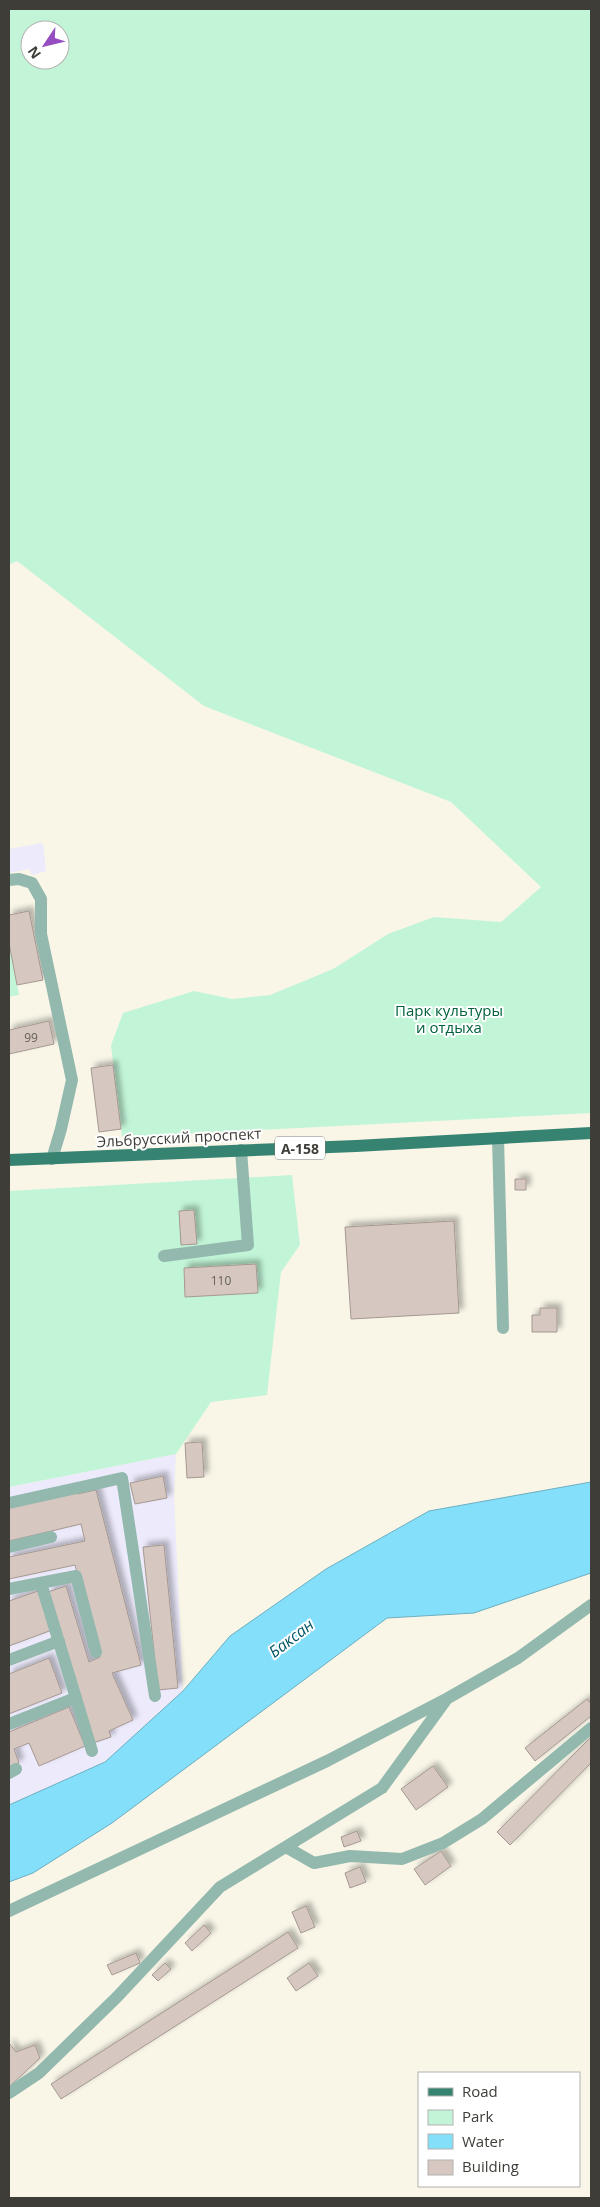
<svg xmlns="http://www.w3.org/2000/svg" width="600" height="2207" font-family="'Open Sans',sans-serif">
	<style>
		.industrial { fill: #eceafb }
		.green { fill: #c2f5d8; fill-rule: evenodd }
		.water { fill: #83dffa; stroke: #6eaec0 }
		.building { fill: #d6c8c1; stroke: #a59891; filter: url(#shadow) }
		.lines { fill: none; stroke-linecap: round; stroke-linejoin: round }
		.minor { stroke: #93b8ad; stroke-width: 12 }
		.major { stroke: #368372; stroke-width: 12 }
		.labels { text-anchor: middle; dominant-baseline: central; stroke-width: 4; stroke-linejoin: round; paint-order: stroke }
		.number-label { font-size: 12px; fill: #64605a }
		.shield { fill: #fff; stroke: #787773; stroke-width: 1 }
		.shield-label { font-size: 14px; font-weight: bold; fill: #3e3d37 }
		.park-label { font-size: 15px; fill: #00613c; stroke: #fff }
		.street-label { font-size: 15px; fill: #3e3d37; stroke: #fff }
		.water-label { font-size: 16px; font-style: italic; fill: #015668; stroke: #fff }
	</style>
	<defs>
		<filter id="shadow"><feDropShadow dx="4.5" dy="-4.5" stdDeviation="2.5" flood-color="#0004"/></filter>
	</defs>
	<rect width="100%" height="100%" fill="#f9f6e8"/>
	<path class="industrial" d="M43,843L46,871L32,875L29,869L9,873V849Z
		M176,1454L174,1495L183,1691L105,1762L9,1805V1487Z"/>
	<path class="green" d="M9,9H591V1113L122,1137L111,1045L123,1013L194,991L232,999L270,995L333,969L388,934L434,917L501,922L541,887L451,802L204,706L17,561L9,565ZM30,30H60V60H30Z
		M9,943L19,995L9,997Z
		M292,1175L300,1245L281,1272L267,1395L211,1402L176,1454L9,1487V1191Z"/>
	<path class="water" d="M591,1482V1573L474,1613L387,1618L112,1823L33,1873L9,1882V1805L105,1762L183,1691L230,1636L326,1569L429,1511Z"/>
	<path class="building" d="M29,911L43,980L17,985L9,943V915Z
		M49,1021L54,1044L9,1054V1030Z
		M113,1065L121,1129L99,1132L91,1068Z
		M515,1179H526V1190H515Z
		M194,1210L197,1244L181,1245L179,1211Z
		M454,1221L459,1313L351,1319L345,1227Z
		M256,1264L258,1293L185,1297L184,1268Z
		M540,1308H557V1332H532V1315H540Z
		M202,1442L204,1477L187,1478L185,1443Z
		M163,1476L167,1498L135,1504L130,1483Z
		M96,1490L141,1665L112,1673L133,1720L109,1731L111,1737L93,1743L48,1592L66,1586L89,1662L100,1657L75,1565L9,1579V1557L85,1541L81,1524L9,1541V1506L76,1491L77,1494Z
		M164,1545L178,1688L158,1690L143,1547Z
		M38,1591L52,1630L9,1646V1601Z
		M49,1658L62,1693L9,1714V1674Z
		M587,1699L591,1704V1716L535,1761L525,1748Z
		M69,1707L85,1746L39,1766L29,1743L14,1749L19,1763L9,1767V1732Z
		M591,1737V1763L510,1845L497,1832Z
		M433,1766L448,1787L416,1810L401,1789Z
		M357,1831L361,1841L344,1847L341,1837Z
		M441,1851L451,1866L425,1885L414,1869Z
		M360,1867L366,1882L350,1888L345,1873Z
		M306,1906L315,1927L301,1933L292,1912Z
		M204,1925L211,1933L192,1951L185,1943Z
		M288,1932L298,1948L61,2099L51,2084Z
		M136,1953L140,1963L112,1975L107,1965Z
		M165,1963L171,1969L158,1981L152,1975Z
		M309,1963L318,1976L296,1991L287,1978Z
		M9,2043L16,2052L35,2045L40,2058L9,2087Z"/>
	<g class="lines">
		<path class="minor" d="M9,880L19,879L32,883L41,899V934L72,1080L61,1129L52,1159
			M498,1138L503,1328
			M164,1256L248,1245L241,1150
			M9,1503L122,1478L155,1696
			M9,1547L51,1537
			M41,1583L92,1751
			M9,1589L76,1576L96,1652
			M9,1660L59,1641
			M9,1724L75,1698
			M9,1773L16,1769
			M286,1847L314,1863L350,1856L402,1859L443,1843L482,1819L591,1728
			M9,1911L327,1761L448,1698L518,1658L591,1605
			M9,2093L39,2073L117,1997L220,1887L382,1788L446,1700"/>
		<path class="major" d="M9,1160L356,1146L591,1133"/>
	</g>
	<g class="labels">
		<g class="number-label">
			<text x="31" y="1037">99</text>
			<text x="221" y="1280">110</text>
		</g>
		<rect class="shield" x="275" y="1136.5" width="50" height="23" rx="4"/>
		<g class="shield-label">
			<text x="300" y="1148">А-158</text>
		</g>
		<g class="park-label">
			<text x="449" y="1010">Парк культуры<tspan x="449" dy="17">и отдыха</tspan></text>
		</g>
		<g class="street-label">
			<text transform="translate(179 1137) rotate(-3)">Эльбрусский проспект</text>
		</g>
		<g class="water-label">
			<text transform="translate(291 1638) rotate(-38)">Баксан</text>
		</g>
	</g>
	<rect width="600" height="2207" fill="none" stroke="#3e3d37" stroke-width="20"/>
	<rect x="418" y="2072" width="162" height="115" fill="#ffffff" stroke="#b2b1af"/>
	<rect x="428" y="2088" width="25" height="8" fill="#368372" stroke="#b2b1af"/>
	<text x="462" y="2097" font-size="15" fill="#3e3d37">Road</text>
	<rect x="428" y="2110" width="25" height="15" fill="#c2f5d8" stroke="#b2b1af"/>
	<text x="462" y="2122" font-size="15" fill="#3e3d37">Park</text>
	<rect x="428" y="2134" width="25" height="15" fill="#83dffa" stroke="#b2b1af"/>
	<text x="462" y="2147" font-size="15" fill="#3e3d37">Water</text>
	<rect x="428" y="2160" width="25" height="15" fill="#d6c8c1" stroke="#b2b1af"/>
	<text x="462" y="2172" font-size="15" fill="#3e3d37">Building</text>
	<g transform="translate(45 45) rotate(235)"><circle r="24" fill="#ffffff" stroke="#b2b1af"/>
	<path d="M0-4L9 19L0 12L-9 19Z" fill="#964dc0"/>
	<text y="-8" font-size="14" font-weight="bold" text-anchor="middle" fill="#3e3d37">N</text>
	</g>
</svg>
